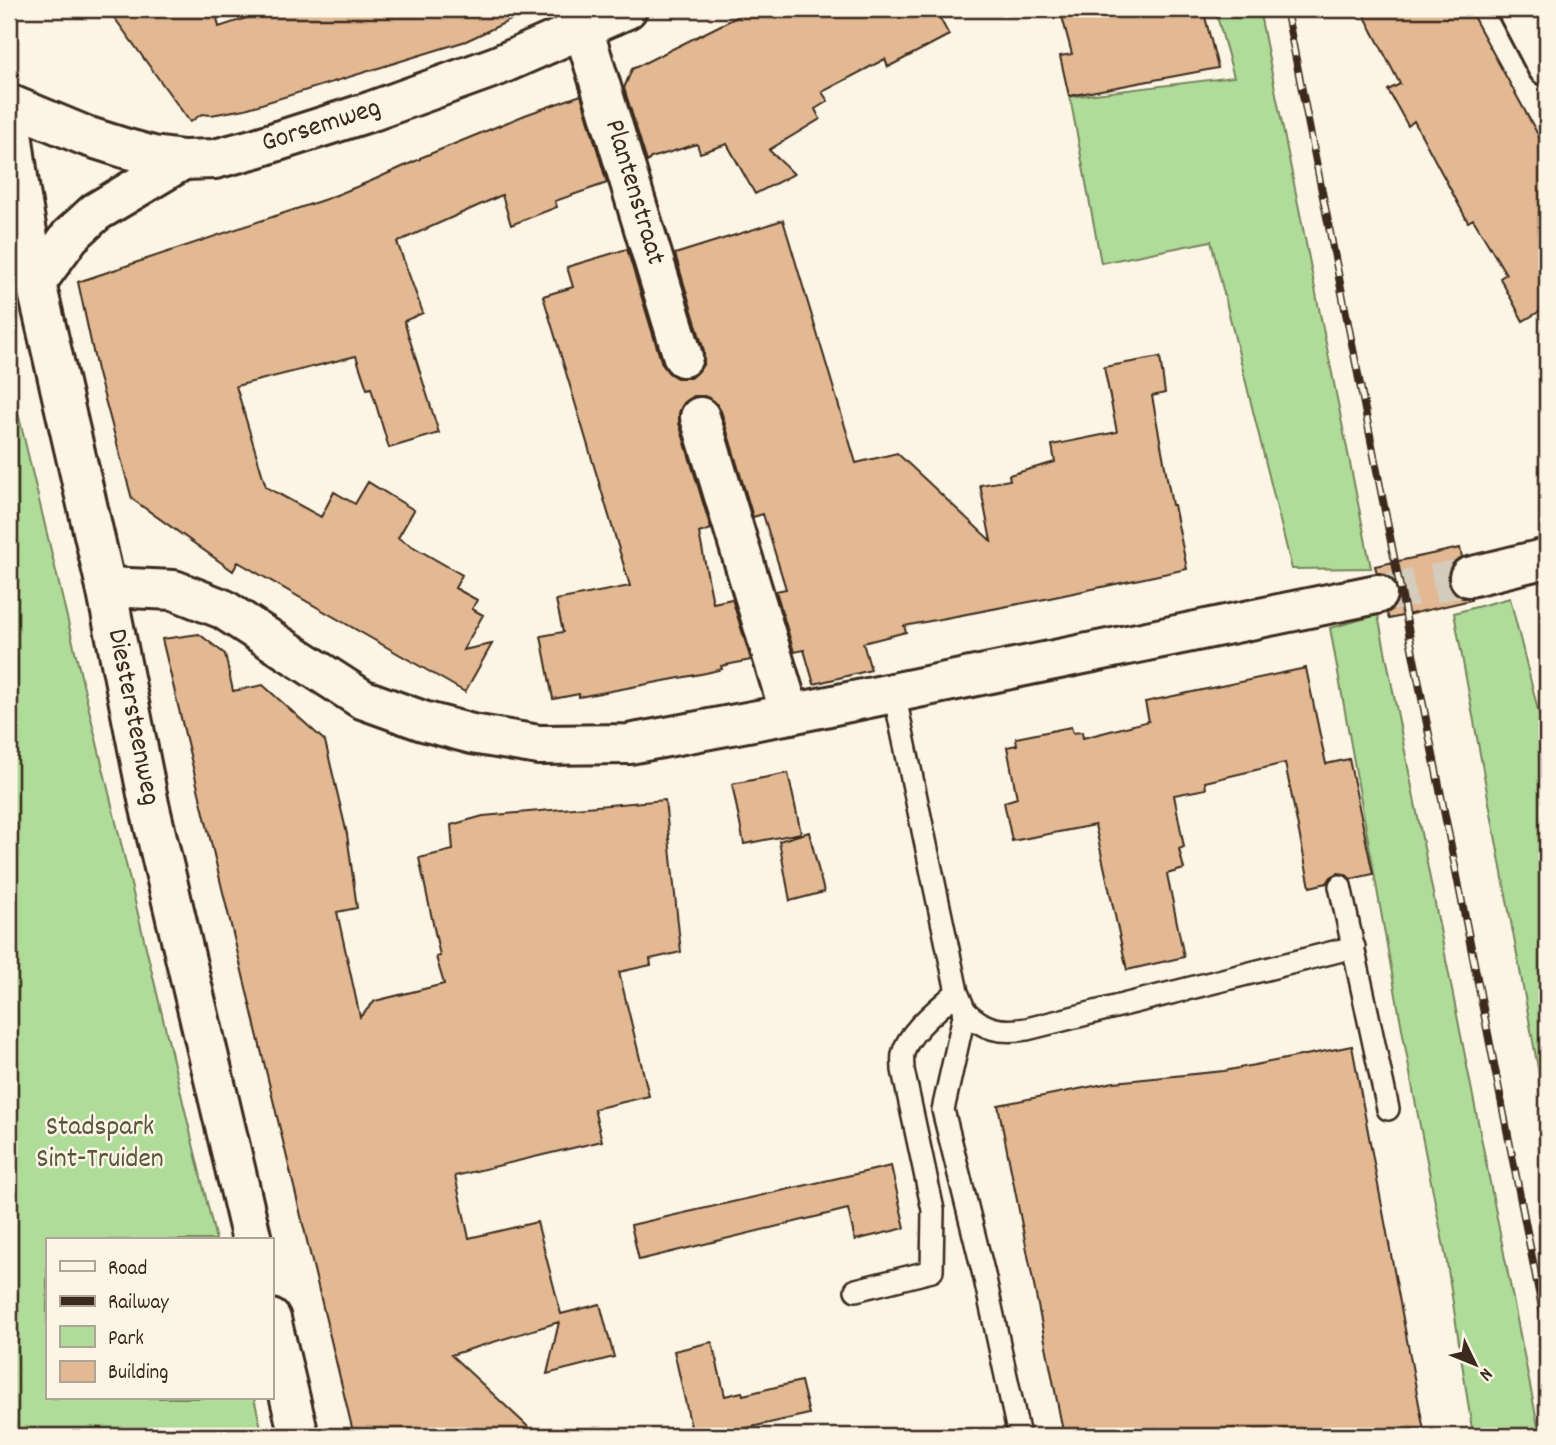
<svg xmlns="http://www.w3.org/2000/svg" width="1556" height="1445" font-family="Dekko,sans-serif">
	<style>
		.green { fill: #b0dc9a; stroke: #76835c; stroke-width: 2 }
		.building { fill: #e2b992; stroke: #3b2a1e; stroke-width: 2 }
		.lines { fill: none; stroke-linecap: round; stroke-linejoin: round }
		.street-tunnel { stroke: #d5ccbd; stroke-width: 38; stroke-dasharray: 38 19; stroke-linecap: butt }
		.lane-casing { stroke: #3b2a1e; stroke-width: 26 }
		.street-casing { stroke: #3b2a1e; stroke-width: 44 }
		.secondary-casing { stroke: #3b2a1e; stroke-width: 44 }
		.lane { stroke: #fcf5e5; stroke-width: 21 }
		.street { stroke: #fcf5e5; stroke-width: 38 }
		.secondary { stroke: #fcf5e5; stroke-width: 38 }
		.rail-casing { stroke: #3b2a1e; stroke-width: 8 }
		.rail { stroke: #fcf5e5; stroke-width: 5; stroke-dasharray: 16; stroke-linecap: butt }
		.labels { text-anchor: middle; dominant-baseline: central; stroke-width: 5; stroke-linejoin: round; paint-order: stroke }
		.street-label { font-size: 28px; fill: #3b2a1e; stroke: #fcf5e5 }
		.park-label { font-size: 28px; fill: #58563d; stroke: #fcf5e5 }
	</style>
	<rect width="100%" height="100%" fill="#fcf5e5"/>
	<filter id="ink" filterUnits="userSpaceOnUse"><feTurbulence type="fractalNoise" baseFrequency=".0143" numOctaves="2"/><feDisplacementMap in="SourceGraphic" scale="14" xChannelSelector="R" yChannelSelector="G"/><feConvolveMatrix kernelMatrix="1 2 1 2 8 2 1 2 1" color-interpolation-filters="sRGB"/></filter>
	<g filter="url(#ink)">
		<path class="green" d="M1215,9H1259L1371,568L1292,569L1211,241L1101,263L1070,97L1234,77Z
			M9,375L216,1240H47V1398H254L263,1436H9Z
			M1510,598L1547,746V1117L1454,613Z
			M1378,615L1540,1436H1473L1447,1263L1413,1090L1330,628Z"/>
		<path class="building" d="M108,9H215L219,27L274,9H534L466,41L245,109L211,115L202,114L190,122Z
			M753,9H935L949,35L888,67L885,59L822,92L828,101L815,109L820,119L769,150L794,174L755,194L727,144L700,153L697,144L651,158L647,162L624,88L632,69Z
			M1060,9H1203L1218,68L1069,96L1060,56L1072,54Z
			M1361,9H1469L1547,151V307L1523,321L1500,278L1506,274L1473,219L1468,222L1414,121L1408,126L1388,90L1400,84Z
			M581,95L607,183L555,201L557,207L511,225L502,195L397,242L423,313L404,321L439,433L389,448L371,388L367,389L356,356L236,386L266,487L321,517L334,492L355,504L368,482L414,510L398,538L462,575L455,588L477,600L472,609L483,615L463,650L492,644L465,692L238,562L233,571L132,499L97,370L78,282L329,198L371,181L420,159V158L525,115Z
			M783,220L856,463L897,453L991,541L980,485L1010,480L1009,475L1055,462L1052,445L1117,432L1104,367L1160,357L1165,393L1152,396L1172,505H1174L1187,569L1045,599L904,626L906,632L863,643L871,670L814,684L804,650L794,652L776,591L786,589L763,514L753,517L721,411L714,401L704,396H694L684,403L679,413V423L711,529L699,533L713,603L732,599L751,660L721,666L722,669L706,673L579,697V694L553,699L541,636L563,632L556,600L630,586L543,296L573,287L567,267L627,249L662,364L669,373L677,378H690L698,372L704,363V351L675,254Z
			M1460,548L1462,557L1453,562L1448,570V581L1454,593L1462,598H1471V600L1389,619L1387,613L1392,610L1397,602L1398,589L1393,579L1385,574L1377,573L1375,566Z
			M199,634L225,654L233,691L263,685L325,741L347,834L357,908L337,912L360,1017L375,1001L444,984L436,957L440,956L419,858L453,850L451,825L483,816L665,800L681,952L650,959L651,965L619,972L649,1096L594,1109L602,1141L455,1176L469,1238L537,1222L561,1314L600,1304L614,1357L547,1374L559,1322L451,1355L538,1436H354L162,639Z
			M1306,668L1326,764L1349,759L1373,874L1351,879L1345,874L1338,873L1331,877L1327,883L1310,887L1285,763L1205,782L1206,789L1174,795L1184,847L1179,849L1184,869L1167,874L1184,957L1127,970L1095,825L1012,841L1004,802L1017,798L1007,747L1017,745L1016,738L1071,727L1073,733L1082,732L1083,738L1149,721L1145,702Z
			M788,773L801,833L744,844L732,784Z
			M809,832L824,892L790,901L779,841Z
			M1352,1046L1425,1436H1064L998,1105L1114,1082L1224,1071Z
			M891,1166L905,1228L855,1240L848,1209L639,1260L631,1225Z
			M712,1342L725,1396L742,1392L743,1395L801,1381L809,1414L712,1436H693L674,1351Z"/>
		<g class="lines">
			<path class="street-tunnel" d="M1377,594L1469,577"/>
			<g class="lane-casing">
				<path id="lane" d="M894,693L957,992L965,1011L943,1110L985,1279L1019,1436
					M1340,886L1388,1109
					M965,1011C984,1030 1001,1033 1027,1029L1354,947
					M856,1290L932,1271L933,1210L903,1070C903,1065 902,1059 903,1054C908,1031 941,1007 957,992"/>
			</g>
			<g class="street-casing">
				<g id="street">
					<path d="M1517,9L1547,66"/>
					<path id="s1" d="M583,28L683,357"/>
					<path d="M700,417L790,714"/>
					<path d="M1469,577L1547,558"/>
					<path d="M106,587L174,590L223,609L362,699L423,721L472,734L539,745L629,744L790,714L1377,594"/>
				</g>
			</g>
			<g class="secondary-casing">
				<g id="secondary">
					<path id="s2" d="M9,104L86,136L124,148L153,156L183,160L215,159L256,148L372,111L497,66L627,9"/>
					<path id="s3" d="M9,110L20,192L36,283L106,587L149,804L252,1240"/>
					<path d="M36,283L70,236L96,212L183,160"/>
					<path d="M271,1319L299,1436"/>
				</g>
			</g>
			<use href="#lane" class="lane"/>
			<use href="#street" class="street"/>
			<use href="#secondary" class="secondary"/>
			<g class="rail-casing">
				<path id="rail" d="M1286,9L1547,1333"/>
			</g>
			<use href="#rail" class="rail"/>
		</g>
	</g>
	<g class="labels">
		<g class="street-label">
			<text stroke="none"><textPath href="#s2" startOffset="327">Gorsemweg</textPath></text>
			<text stroke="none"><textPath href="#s1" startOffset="172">Plantenstraat</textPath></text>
			<text stroke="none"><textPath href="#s3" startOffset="620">Diestersteenweg</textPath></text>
		</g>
		<g class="park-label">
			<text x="100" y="1129">Stadspark<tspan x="100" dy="32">Sint-Truiden</tspan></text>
		</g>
	</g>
	<rect width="1556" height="1445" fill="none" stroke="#fcf5e5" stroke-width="35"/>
	<rect x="18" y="18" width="1521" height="1410" fill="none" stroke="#3b2a1e" stroke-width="2.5" filter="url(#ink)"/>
	<rect x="46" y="1238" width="228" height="161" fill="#fcf5e5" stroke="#afa495" stroke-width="2"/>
	<rect x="60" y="1261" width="35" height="10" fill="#fcf5e5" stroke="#afa495" stroke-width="2"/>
	<text x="108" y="1274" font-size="21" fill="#3b2a1e">Road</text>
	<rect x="60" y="1296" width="35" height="10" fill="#3b2a1e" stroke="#afa495" stroke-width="2"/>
	<text x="108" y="1308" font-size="21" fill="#3b2a1e">Railway</text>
	<rect x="60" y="1326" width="35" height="21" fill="#b0dc9a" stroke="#afa495" stroke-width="2"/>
	<text x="108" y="1344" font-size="21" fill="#3b2a1e">Park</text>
	<rect x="60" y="1361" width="35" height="21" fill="#e2b992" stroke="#afa495" stroke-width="2"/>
	<text x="108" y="1378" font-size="21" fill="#3b2a1e">Building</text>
	<g transform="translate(1475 1364) rotate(133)" stroke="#fcf5e5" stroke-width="5" paint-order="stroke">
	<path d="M0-5L12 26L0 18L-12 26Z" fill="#3b2a1e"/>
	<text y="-10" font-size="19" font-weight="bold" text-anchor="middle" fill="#3b2a1e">N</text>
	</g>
</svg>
